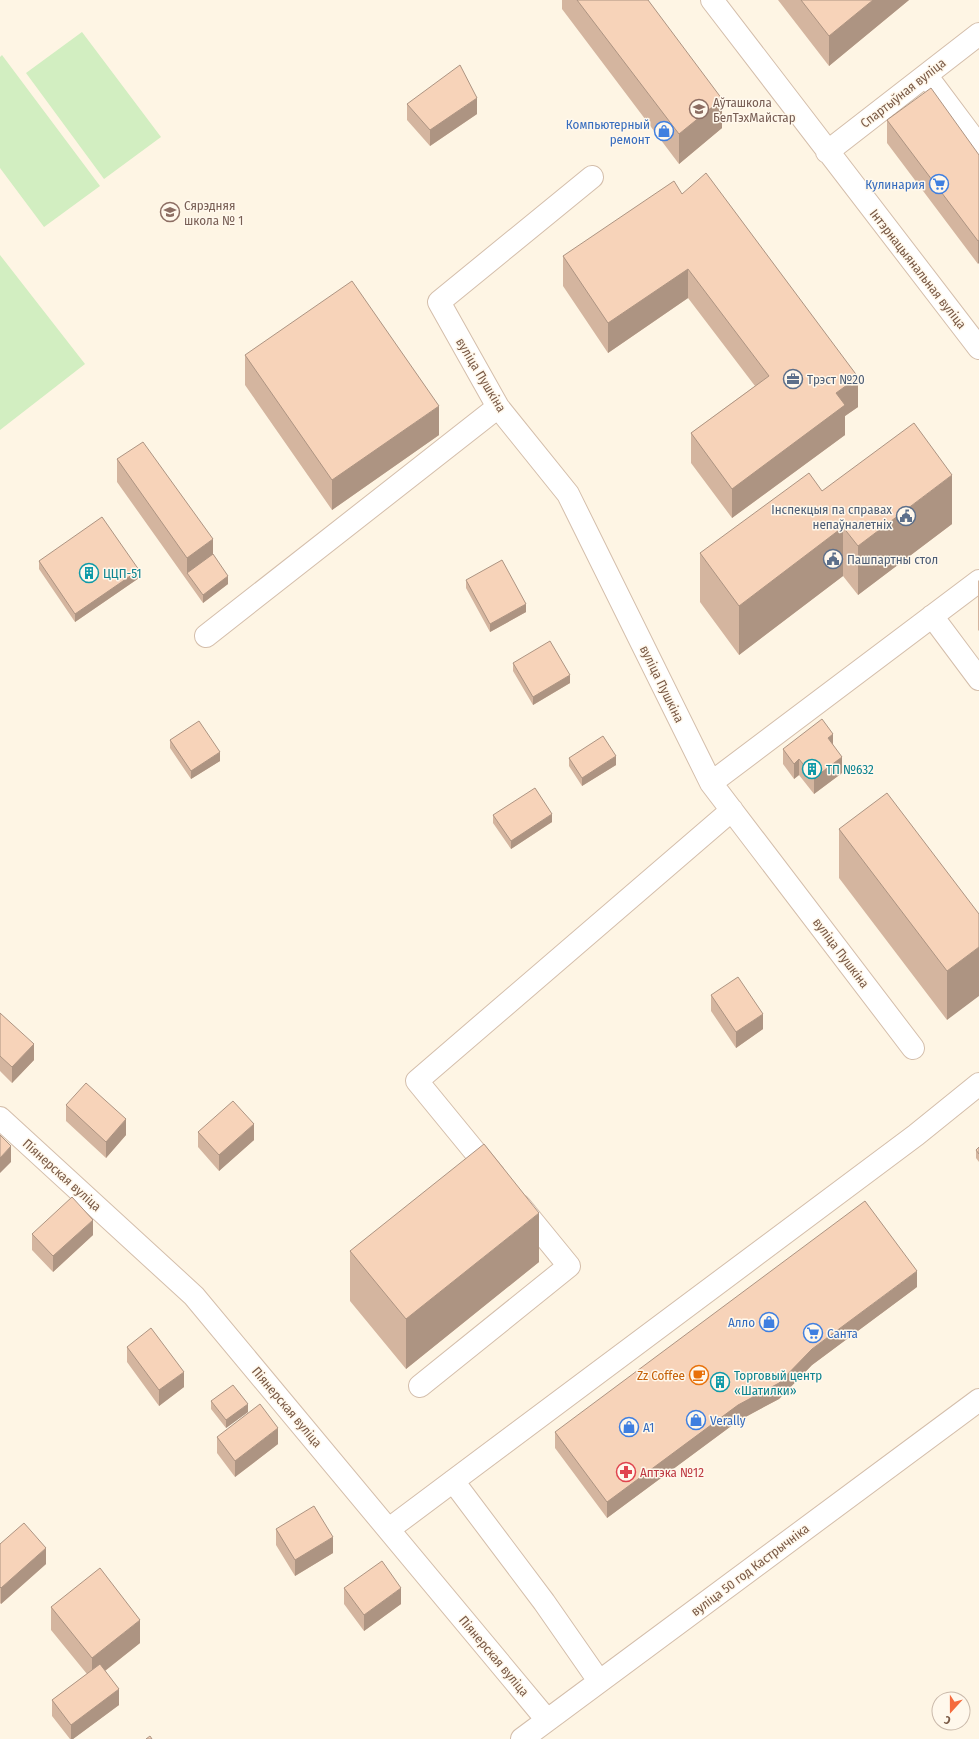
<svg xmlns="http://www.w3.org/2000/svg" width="979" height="1739" font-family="'Fira Sans Condensed',sans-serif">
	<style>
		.green { fill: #d2eec1 }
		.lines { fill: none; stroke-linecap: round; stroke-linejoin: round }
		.minor-casing { stroke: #d4beab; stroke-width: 24 }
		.minor { stroke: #fff; stroke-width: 22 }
		.wall { fill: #d4b59f }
		.shaded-wall { fill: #ad9482 }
		.building { fill: #f7d3b9; stroke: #ad9482 }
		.labels { text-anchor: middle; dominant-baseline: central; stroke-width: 3; stroke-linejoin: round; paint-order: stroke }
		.street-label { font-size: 13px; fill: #7a5a46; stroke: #fff8ec }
		.education-label { font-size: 13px; fill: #785e54; stroke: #fff8ec; text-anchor: start }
		.shop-label { font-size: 13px; fill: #366cbe; stroke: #fff8ec; text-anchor: end }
		.service-label { font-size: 13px; fill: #4e5e75; stroke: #fff8ec; text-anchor: start }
		.culture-label { font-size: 13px; fill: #0d838f; stroke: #fff8ec; text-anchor: start }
		.food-label { font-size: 13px; fill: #c56008; stroke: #fff8ec; text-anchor: end }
		.health-label { font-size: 13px; fill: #be3a42; stroke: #fff8ec; text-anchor: start }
	</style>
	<rect width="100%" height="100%" fill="#fef5e4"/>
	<path class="green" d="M82,32L161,137L104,179L26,73Z
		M2,55L100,186L44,227L0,168V57Z
		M0,255L85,364L0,430Z"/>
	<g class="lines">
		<g class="minor-casing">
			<path id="minor" d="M712,0L979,348
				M926,75L979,146
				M827,152L979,34
				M592,177L439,302L498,407L568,494L711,783L913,1048
				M932,616L979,679
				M206,636L498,407
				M711,783L979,581
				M0,1118L194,1296L547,1720
				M494,1175L417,1081L732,810
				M420,1386L569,1266L520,1206
				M453,1481L544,1602L599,1681
				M389,1529L916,1135L979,1084
				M522,1739L979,1400"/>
		</g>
		<use href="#minor" class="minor"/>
	</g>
	<path class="wall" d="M562,0H648L722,128L679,164L562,9Z
		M778,0H909L829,66Z
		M407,104L477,114L430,146L407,120Z
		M887,120L979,155L978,264L887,143Z
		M682,194L858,407L845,416V435L732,518L691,463V433L755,386L688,298L608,353L563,286V256Z
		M245,355L439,435L332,510L245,385Z
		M117,459L213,554L228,584L203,603L117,482Z
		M822,491L952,524L858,595L843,576L739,655L700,602V553Z
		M39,561L139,578L75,622L39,569Z
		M466,580L526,612L490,632L466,588Z
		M979,580V631L978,630V581Z
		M513,663L570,683L533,705L513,671Z
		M170,740L220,761L191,779L170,748Z
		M833,745L842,773L814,794L799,775L794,779L783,764V749Z
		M569,758L616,765L582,786L569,766Z
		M493,815L552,822L511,849L493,823Z
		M839,829L979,914L947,1020L839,878Z
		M711,995L763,1029L736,1048L711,1011Z
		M0,1013L34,1060L12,1083L0,1071Z
		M66,1105L126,1135L106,1158L66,1121Z
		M198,1132L254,1140L219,1171L198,1147Z
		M979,1147V1162L976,1158V1150Z
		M32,1234L93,1235L53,1272L32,1250Z
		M350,1251L539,1262L406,1369L350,1301Z
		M917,1287L812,1365L779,1399L738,1421L607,1518L555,1448V1432Z
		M127,1347L184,1387L159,1406L127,1362Z
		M211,1401L248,1412L226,1428L211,1409Z
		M217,1437L278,1444L235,1477L217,1453Z
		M276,1529L333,1553L295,1576L276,1545Z
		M0,1544L46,1564L1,1604L0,1603Z
		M344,1588L401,1604L364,1631L344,1604Z
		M51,1607L140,1643L105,1671L119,1705L73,1739H70L52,1716V1700L87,1674L51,1630Z"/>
	<path class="shaded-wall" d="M873,0H909L829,66V36Z
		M477,98V114L430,146V130Z
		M722,99V128L679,164V134Z
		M979,240V263L978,264V241Z
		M688,269V298L608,353V323Z
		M858,377V407L845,416V435L732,518V489L836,393Z
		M439,406V435L332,510V480Z
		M952,475V524L858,595V546Z
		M843,527V576L739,655V606Z
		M213,539V563L187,573V581V558Z
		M139,570V578L75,622V614Z
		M228,576V584L203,603V595Z
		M526,604V612L490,632V624Z
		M570,675V683L533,705V697Z
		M833,734V750L828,738Z
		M220,752V761L191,779V771Z
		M616,756V765L582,786V778Z
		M842,757V773L814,794V778Z
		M799,759V775L794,779V764Z
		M552,814V822L511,849V841Z
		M979,947V996L947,1020V971Z
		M763,1014V1029L736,1048V1032Z
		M34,1044V1060L12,1083V1067Z
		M126,1119V1135L106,1158V1142Z
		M254,1124V1140L219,1171V1155Z
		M11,1146V1162L0,1173V1158Z
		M539,1213V1262L406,1369V1319Z
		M93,1220V1235L53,1272V1256Z
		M917,1271V1287L812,1365L779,1399L738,1421L607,1518V1502Z
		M184,1372V1387L159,1406V1390Z
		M248,1404V1412L226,1428V1420Z
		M278,1428V1444L235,1477V1461Z
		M333,1537V1553L295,1576V1560Z
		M46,1548V1564L1,1604V1588Z
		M401,1588V1604L364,1631V1615Z
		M140,1620V1643L92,1681V1658Z
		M119,1689V1705L73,1739H71V1725Z"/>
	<path class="building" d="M577,0H648L722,99L679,134Z
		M801,0H873L829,36Z
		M460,65L477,98L430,130L407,104Z
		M931,88L979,155V240L978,241L887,120Z
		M706,173L858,377L836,393L845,405L732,489L691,433L769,376L688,269L608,323L563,256L674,181L682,194Z
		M352,281L439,406L332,480L245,355Z
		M914,423L952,475L858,546L843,527L739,606L700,553L809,473L822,491Z
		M143,442L213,539L187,558L117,459Z
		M102,517L139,570L75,614L39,561Z
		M213,554L228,576L203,595L187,573Z
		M502,560L526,604L490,624L466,580Z
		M550,641L570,675L533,697L513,663Z
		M822,719L833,734L828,738L842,757L814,778L799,759L794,764L783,749Z
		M199,721L220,752L191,771L170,740Z
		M603,736L616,756L582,778L569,758Z
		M535,788L552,814L511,841L493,815Z
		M887,793L979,914V947L947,971L839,829Z
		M738,977L763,1014L736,1032L711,995Z
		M0,1013L34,1044L12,1067L0,1056Z
		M86,1083L126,1119L106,1142L66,1105Z
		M233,1101L254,1124L219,1155L198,1132Z
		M0,1135L11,1146L0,1158Z
		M484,1144L539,1213L406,1319L350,1251Z
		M979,1147V1154L976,1150Z
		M72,1197L93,1220L53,1256L32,1234Z
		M865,1201L917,1271L812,1349L779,1383L738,1405L607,1502L555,1432Z
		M151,1328L184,1372L159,1390L127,1347Z
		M233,1385L248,1404L226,1420L211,1401Z
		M260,1404L278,1428L235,1461L217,1437Z
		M314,1506L333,1537L295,1560L276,1529Z
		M24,1523L46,1548L1,1588L0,1587V1544Z
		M382,1561L401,1588L364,1615L344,1588Z
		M100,1568L140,1620L92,1658L51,1607Z
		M100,1664L119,1689L71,1725L52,1700Z
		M150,1736L152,1739H146Z"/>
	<defs>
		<g id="school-ring" transform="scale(1)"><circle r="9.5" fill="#fff8ec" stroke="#8d6e63" stroke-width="1.5"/><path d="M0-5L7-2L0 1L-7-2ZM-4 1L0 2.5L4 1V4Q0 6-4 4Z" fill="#8d6e63"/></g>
		<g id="shop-ring" transform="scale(1)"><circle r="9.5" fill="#fff8ec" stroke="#3f7fe0" stroke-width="1.5"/><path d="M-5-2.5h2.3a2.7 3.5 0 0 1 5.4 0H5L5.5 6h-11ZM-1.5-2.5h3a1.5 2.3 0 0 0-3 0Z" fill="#3f7fe0"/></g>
		<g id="supermarket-ring" transform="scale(1)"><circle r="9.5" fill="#fff8ec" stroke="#3f7fe0" stroke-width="1.5"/><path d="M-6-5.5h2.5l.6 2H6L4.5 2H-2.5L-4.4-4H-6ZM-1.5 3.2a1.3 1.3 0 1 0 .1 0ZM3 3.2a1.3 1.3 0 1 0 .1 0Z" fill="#3f7fe0"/></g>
		<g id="office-ring" transform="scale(1)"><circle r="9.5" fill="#fff8ec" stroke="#5c6f8a" stroke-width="1.5"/><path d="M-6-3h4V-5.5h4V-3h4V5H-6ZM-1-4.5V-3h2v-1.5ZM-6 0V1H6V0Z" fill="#5c6f8a"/></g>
		<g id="civic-ring" transform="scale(1)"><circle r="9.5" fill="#fff8ec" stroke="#5c6f8a" stroke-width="1.5"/><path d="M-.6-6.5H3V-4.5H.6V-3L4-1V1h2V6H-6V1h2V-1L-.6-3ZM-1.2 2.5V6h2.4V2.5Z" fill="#5c6f8a"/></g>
		<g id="building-ring" transform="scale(1)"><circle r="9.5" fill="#fff8ec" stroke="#0f9aa8" stroke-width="1.5"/><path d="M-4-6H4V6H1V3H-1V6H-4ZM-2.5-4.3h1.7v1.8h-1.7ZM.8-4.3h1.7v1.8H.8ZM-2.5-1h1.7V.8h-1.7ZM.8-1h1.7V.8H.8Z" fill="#0f9aa8"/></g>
		<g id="cafe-ring" transform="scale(1)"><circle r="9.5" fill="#fff8ec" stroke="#e8710a" stroke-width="1.5"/><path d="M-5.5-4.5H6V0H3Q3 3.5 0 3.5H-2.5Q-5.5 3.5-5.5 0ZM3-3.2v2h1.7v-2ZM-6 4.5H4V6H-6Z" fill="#e8710a"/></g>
		<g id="pharmacy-ring" transform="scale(1)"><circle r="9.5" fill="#fff8ec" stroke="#e0444e" stroke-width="1.5"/><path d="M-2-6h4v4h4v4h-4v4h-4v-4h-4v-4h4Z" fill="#e0444e"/></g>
	</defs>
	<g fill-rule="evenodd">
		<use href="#school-ring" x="699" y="109"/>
		<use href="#shop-ring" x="664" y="131"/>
		<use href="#supermarket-ring" x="939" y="184"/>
		<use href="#school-ring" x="170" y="212"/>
		<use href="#office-ring" x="793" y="379"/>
		<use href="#civic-ring" x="906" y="516"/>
		<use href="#civic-ring" x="833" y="559"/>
		<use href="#building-ring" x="89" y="573"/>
		<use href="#building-ring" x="812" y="769"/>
		<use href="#shop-ring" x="769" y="1322"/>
		<use href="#supermarket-ring" x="813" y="1333"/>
		<use href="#cafe-ring" x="699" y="1375"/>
		<use href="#building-ring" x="720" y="1382"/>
		<use href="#shop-ring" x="696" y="1420"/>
		<use href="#shop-ring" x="629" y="1427"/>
		<use href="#pharmacy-ring" x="626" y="1472"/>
	</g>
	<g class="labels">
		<g class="street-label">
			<text transform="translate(903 93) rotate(-38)">Спартыўная вуліца</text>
			<text transform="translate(918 269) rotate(52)">Інтэрнацыянальная вуліца</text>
			<text transform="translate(481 375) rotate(59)">вуліца Пушкіна</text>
			<text transform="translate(662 684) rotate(64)">вуліца Пушкіна</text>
			<text transform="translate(841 953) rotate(53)">вуліца Пушкіна</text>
			<text transform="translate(62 1175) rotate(42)">Піянерская вуліца</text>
			<text transform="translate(287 1407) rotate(50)">Піянерская вуліца</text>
			<text transform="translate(750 1570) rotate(-37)">вуліца 50 год Кастрычніка</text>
			<text transform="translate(494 1656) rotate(50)">Піянерская вуліца</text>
		</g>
		<g class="education-label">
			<text x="713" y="102">Аўташкола<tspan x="713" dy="15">БелТэхМайстар</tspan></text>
			<text x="184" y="205">Сярэдняя<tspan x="184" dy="15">школа № 1</tspan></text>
		</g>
		<g class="shop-label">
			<text x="650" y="124">Компьютерный<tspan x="650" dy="15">ремонт</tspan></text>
			<text x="925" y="184">Кулинария</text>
			<text x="755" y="1322">Алло</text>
			<text x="827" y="1333" text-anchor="start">Санта</text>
			<text x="710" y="1420" text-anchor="start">Verally</text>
			<text x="643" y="1427" text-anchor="start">A1</text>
		</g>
		<g class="service-label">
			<text x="807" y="379">Трэст №20</text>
			<text x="892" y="509" text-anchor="end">Інспекцыя па справах<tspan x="892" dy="15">непаўналетніх</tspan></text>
			<text x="847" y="559">Пашпартны стол</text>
		</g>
		<g class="culture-label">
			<text x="103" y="573">ЦЦП-51</text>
			<text x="826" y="769">ТП №632</text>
			<text x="734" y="1375">Торговый центр<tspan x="734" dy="15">«Шатилки»</tspan></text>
		</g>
		<g class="food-label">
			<text x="685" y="1375">Zz Coffee</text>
		</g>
		<g class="health-label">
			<text x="640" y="1472">Аптэка №12</text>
		</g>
	</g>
	<g transform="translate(951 1711) rotate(201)"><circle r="19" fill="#fff8ec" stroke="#cab9aa"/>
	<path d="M0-3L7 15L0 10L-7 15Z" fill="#f56b3d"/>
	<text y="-6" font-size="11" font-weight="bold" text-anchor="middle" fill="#7a5a46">С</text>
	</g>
</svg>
